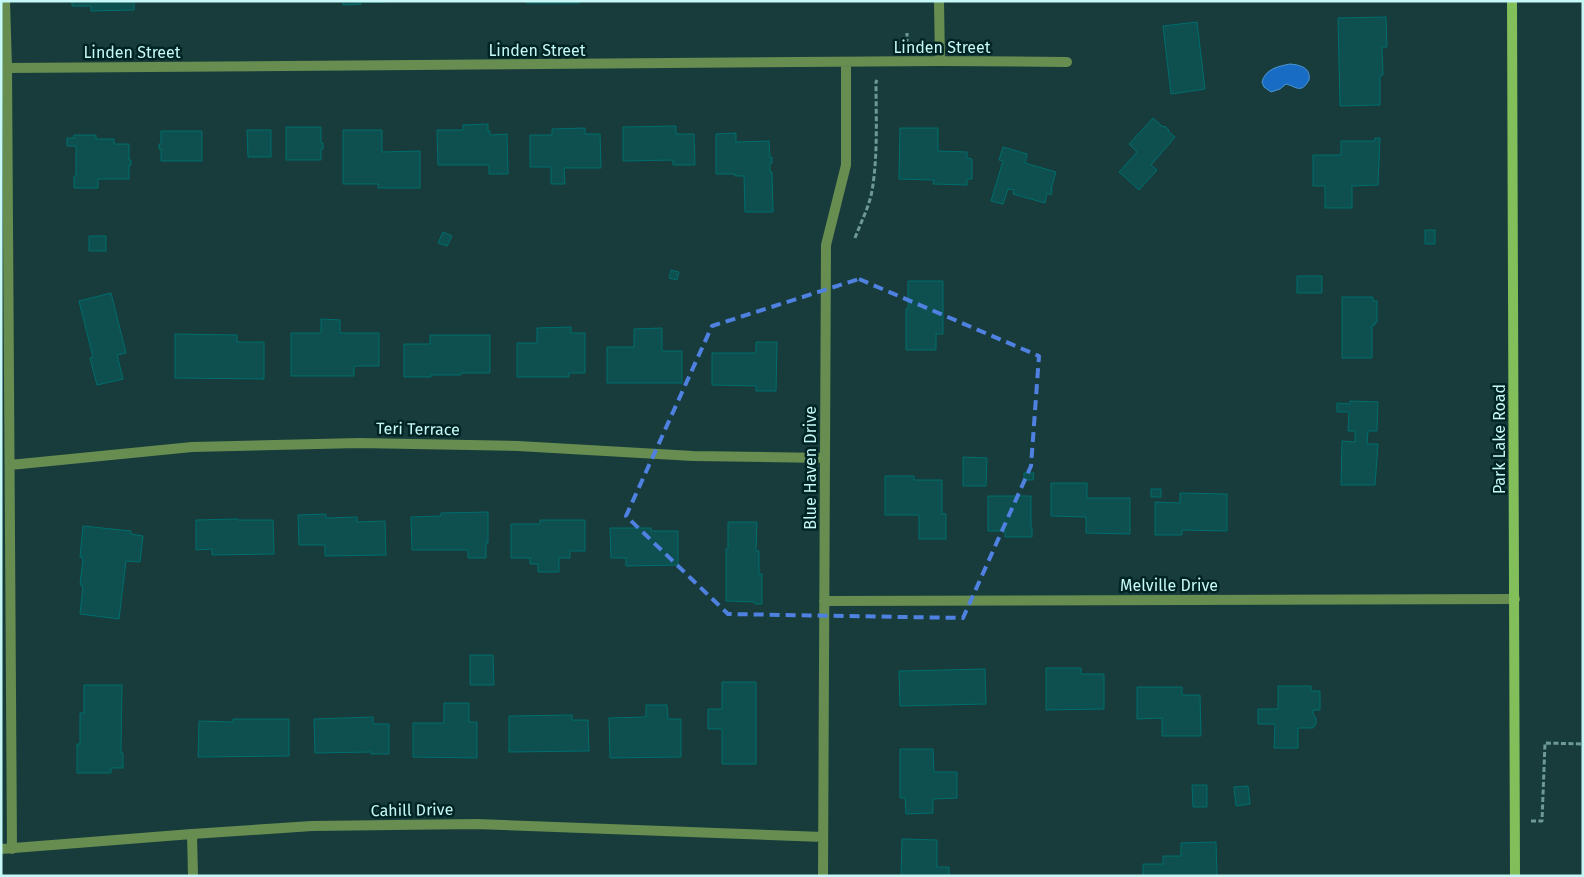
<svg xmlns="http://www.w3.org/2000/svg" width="1584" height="877" viewBox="0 0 1584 877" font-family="'Fira Sans',sans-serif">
	<rect width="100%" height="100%" fill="#183c3c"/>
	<path fill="#196cc4" stroke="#4d96d3" d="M 1290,64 C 1301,65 1311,68 1309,80 C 1301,94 1297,87 1286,84 L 1280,89 L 1271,92 L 1264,87 L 1262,82 C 1265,69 1279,66 1290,64 Z"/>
	<path fill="#0d504f" stroke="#006d6d" d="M 72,1 L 134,1 L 134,10 L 91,11 L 91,6 L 72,6 Z
		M 343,1 L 385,1 L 385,2 L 361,2 L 361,4 L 343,5 Z
		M 526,1 L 580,1 L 580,3 L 526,3 Z
		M 1386,17 L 1387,47 L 1382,47 L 1383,75 L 1380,76 L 1380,105 L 1340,106 L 1338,18 Z
		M 1197,22 L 1205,89 L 1171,94 L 1163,26 Z
		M 1153,118 L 1163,127 L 1165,126 L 1169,130 L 1168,131 L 1175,137 L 1151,165 L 1157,170 L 1139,190 L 1119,172 L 1137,152 L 1129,144 Z
		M 488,124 L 488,131 L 490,131 L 490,135 L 507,134 L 508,174 L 489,174 L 489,165 L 438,165 L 437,130 L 463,130 L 463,125 Z
		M 676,126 L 676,134 L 694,134 L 695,165 L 673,165 L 673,160 L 623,161 L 623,127 Z
		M 286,127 L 321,127 L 321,143 L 323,143 L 323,149 L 321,149 L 321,160 L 286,160 Z
		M 585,128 L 585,134 L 600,134 L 601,168 L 564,168 L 565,184 L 551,184 L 551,167 L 530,167 L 530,135 L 552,135 L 552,129 Z
		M 900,128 L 938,128 L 938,151 L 967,152 L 967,158 L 972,159 L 972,179 L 967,179 L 967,185 L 933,184 L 934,180 L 899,179 Z
		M 247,130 L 271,130 L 271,157 L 248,157 Z
		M 343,130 L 382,130 L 382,152 L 420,151 L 420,188 L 378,188 L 378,184 L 343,184 Z
		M 161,131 L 202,131 L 202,161 L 161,161 L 161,149 L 159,149 L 159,144 L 161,144 Z
		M 736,133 L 736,142 L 769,141 L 770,158 L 772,157 L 772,163 L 770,163 L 770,172 L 772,172 L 773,212 L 745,212 L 744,176 L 735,176 L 735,174 L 716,174 L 716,134 Z
		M 74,135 L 96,135 L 96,139 L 114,139 L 114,144 L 129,144 L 129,160 L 131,160 L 131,165 L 129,165 L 129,179 L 98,179 L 98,188 L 74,188 L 74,176 L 76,176 L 76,146 L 67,146 L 67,138 L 74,138 Z
		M 1375,138 L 1380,138 L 1378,185 L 1352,186 L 1352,208 L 1325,208 L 1325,186 L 1313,186 L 1313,155 L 1341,155 L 1341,141 L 1375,141 Z
		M 1003,147 L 1027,154 L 1025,163 L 1056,172 L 1051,189 L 1052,189 L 1051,195 L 1047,193 L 1045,203 L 1013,194 L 1014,190 L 1008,189 L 1003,204 L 991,201 L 1003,161 L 999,160 Z
		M 1425,230 L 1435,230 L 1435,244 L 1425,244 Z
		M 443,232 L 452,236 L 447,246 L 438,243 Z
		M 89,236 L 106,236 L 106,251 L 89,251 Z
		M 671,270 L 679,272 L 677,280 L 669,278 Z
		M 1297,276 L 1322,276 L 1322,293 L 1297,293 Z
		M 908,281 L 943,281 L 943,334 L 936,334 L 936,350 L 906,350 L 906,309 L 908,309 Z
		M 111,293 L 126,353 L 117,355 L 123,379 L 97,385 L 90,358 L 93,357 L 79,301 Z
		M 1342,297 L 1373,297 L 1373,301 L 1377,301 L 1377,322 L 1375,322 L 1375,325 L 1372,325 L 1372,358 L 1342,358 Z
		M 321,319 L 340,320 L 340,333 L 379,333 L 379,366 L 354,366 L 354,376 L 291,376 L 291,333 L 321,333 Z
		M 571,327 L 571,333 L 585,333 L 585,373 L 569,373 L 569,377 L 517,377 L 517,343 L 537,343 L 537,328 Z
		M 662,328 L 662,351 L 682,351 L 682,383 L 607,383 L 607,347 L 634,347 L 634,329 Z
		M 175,334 L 237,335 L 237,342 L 264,342 L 264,379 L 175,378 Z
		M 430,335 L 490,335 L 490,373 L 461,373 L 461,375 L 431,375 L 431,377 L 404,377 L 404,344 L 430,344 Z
		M 756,342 L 777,342 L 776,391 L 756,391 L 756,386 L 712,385 L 712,353 L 756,353 Z
		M 1350,401 L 1378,402 L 1377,431 L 1368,431 L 1367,444 L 1378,444 L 1375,485 L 1341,485 L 1342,441 L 1355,442 L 1355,431 L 1348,431 L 1349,412 L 1337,412 L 1337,403 L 1350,404 Z
		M 963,457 L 987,458 L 986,486 L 963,486 Z
		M 1024,473 L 1034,473 L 1033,480 L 1024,480 Z
		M 885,476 L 914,476 L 914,480 L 942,480 L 942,514 L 946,514 L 946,539 L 919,539 L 919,515 L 885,515 Z
		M 1051,483 L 1087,483 L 1087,498 L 1130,498 L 1130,534 L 1086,533 L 1086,517 L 1051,516 Z
		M 1151,489 L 1161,489 L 1161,497 L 1151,497 Z
		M 1180,493 L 1227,494 L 1227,531 L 1182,530 L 1182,535 L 1155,535 L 1155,502 L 1180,503 Z
		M 988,496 L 1031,496 L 1031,528 L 1032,528 L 1032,537 L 1005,537 L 1005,531 L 988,531 Z
		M 488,512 L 488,543 L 486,543 L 486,558 L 468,558 L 468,550 L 412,550 L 411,517 L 441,516 L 441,513 Z
		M 326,514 L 326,518 L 357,517 L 357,522 L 385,521 L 386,555 L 325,556 L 325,545 L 299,545 L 298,515 Z
		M 238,519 L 238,520 L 273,520 L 274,554 L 212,555 L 212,549 L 196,550 L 196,520 Z
		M 540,520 L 585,520 L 585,551 L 570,551 L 570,558 L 559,558 L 559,572 L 538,572 L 538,564 L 530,564 L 530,558 L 511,558 L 511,524 L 540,524 Z
		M 728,522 L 757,522 L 756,551 L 759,551 L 759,574 L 762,574 L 762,604 L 755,604 L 755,602 L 726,601 L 726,549 L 728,549 Z
		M 83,526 L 131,531 L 131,534 L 143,536 L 140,562 L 126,561 L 119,619 L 80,614 L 83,586 L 80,585 L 83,558 L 80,557 Z
		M 610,528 L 651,528 L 651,531 L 678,531 L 678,565 L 626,566 L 626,558 L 611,558 Z
		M 470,655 L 493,655 L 494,685 L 470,685 Z
		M 1046,668 L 1081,668 L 1081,674 L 1104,674 L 1104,709 L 1046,710 Z
		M 985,669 L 986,704 L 900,706 L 899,671 Z
		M 722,682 L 756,682 L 756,764 L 722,764 L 722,729 L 708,729 L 708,709 L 722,709 Z
		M 84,685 L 122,685 L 121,753 L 123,753 L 123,768 L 111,768 L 111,773 L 77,773 L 77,744 L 80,744 L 80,713 L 84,713 Z
		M 1278,686 L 1311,686 L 1311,691 L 1320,691 L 1320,710 L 1313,710 L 1313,714 L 1316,718 L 1316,724 L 1313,728 L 1298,728 L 1298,748 L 1274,748 L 1275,724 L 1258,724 L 1258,709 L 1278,709 Z
		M 1137,687 L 1182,687 L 1182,695 L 1200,695 L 1201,736 L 1162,736 L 1162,718 L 1137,719 Z
		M 444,703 L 469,703 L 469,722 L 477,722 L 477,758 L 413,757 L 413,723 L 444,723 Z
		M 646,705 L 667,705 L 668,719 L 681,719 L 681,757 L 610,758 L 609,718 L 646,717 Z
		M 572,715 L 572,720 L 588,720 L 589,751 L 509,752 L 509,716 Z
		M 373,717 L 373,724 L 389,724 L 389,754 L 371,754 L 371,752 L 315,753 L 314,719 Z
		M 233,719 L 289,719 L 289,756 L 198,757 L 199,721 L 233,722 Z
		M 900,749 L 933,749 L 934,772 L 957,772 L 957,798 L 933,799 L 933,813 L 906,814 L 905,798 L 900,798 Z
		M 1192,785 L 1207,785 L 1207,807 L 1193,807 Z
		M 1248,786 L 1250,804 L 1236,806 L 1234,787 Z
		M 902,839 L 937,840 L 937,867 L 949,867 L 949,876 L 901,876 Z
		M 1216,842 L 1217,876 L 1143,876 L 1143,864 L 1163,864 L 1163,856 L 1181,856 L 1181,843 Z"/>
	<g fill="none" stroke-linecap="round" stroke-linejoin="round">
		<path stroke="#6d9998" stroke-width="3" stroke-dasharray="5 2.5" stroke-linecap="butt" d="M 907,44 L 907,33
			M 855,238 C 861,222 869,207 872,191 C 878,155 876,118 876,82 L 877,80
			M 1531,821 L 1542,821 L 1545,743 L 1583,744"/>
		<path stroke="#678d50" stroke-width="10" d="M 5,1 L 7,68 L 12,849
			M 939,1 L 940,61
			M 7,68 L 940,61 L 1067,62
			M 10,465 L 192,447 L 359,443 L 518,446 L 693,456 L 825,458
			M 824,601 L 1515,599
			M 192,834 L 193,876
			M 1,849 L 192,834 L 312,826 L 476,824 L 823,837
			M 823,876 L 826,245 L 846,165 L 846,63"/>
		<path stroke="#82be59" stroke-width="10" d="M 1512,1 L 1515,876"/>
	</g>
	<path fill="none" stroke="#4f81e1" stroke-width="4" stroke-dasharray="10 6" stroke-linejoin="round" d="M 859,279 L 1039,356 L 1031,466 L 963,618 L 728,614 L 626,516 L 712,326 Z"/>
	<g text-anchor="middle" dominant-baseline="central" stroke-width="5" stroke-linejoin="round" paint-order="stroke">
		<g font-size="16" fill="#c5f8f7" stroke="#002323">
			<text x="942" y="47">Linden Street</text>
			<text x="537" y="50">Linden Street</text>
			<text x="132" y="52">Linden Street</text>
			<text transform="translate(418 429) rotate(1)">Teri Terrace</text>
			<text transform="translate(1499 439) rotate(-90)">Park Lake Road</text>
			<text transform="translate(810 468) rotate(-90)">Blue Haven Drive</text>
			<text x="1169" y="585">Melville Drive</text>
			<text transform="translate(412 810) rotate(-1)">Cahill Drive</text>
		</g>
	</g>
	<rect width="1584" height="877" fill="none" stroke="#c5f8f7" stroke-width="5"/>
</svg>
